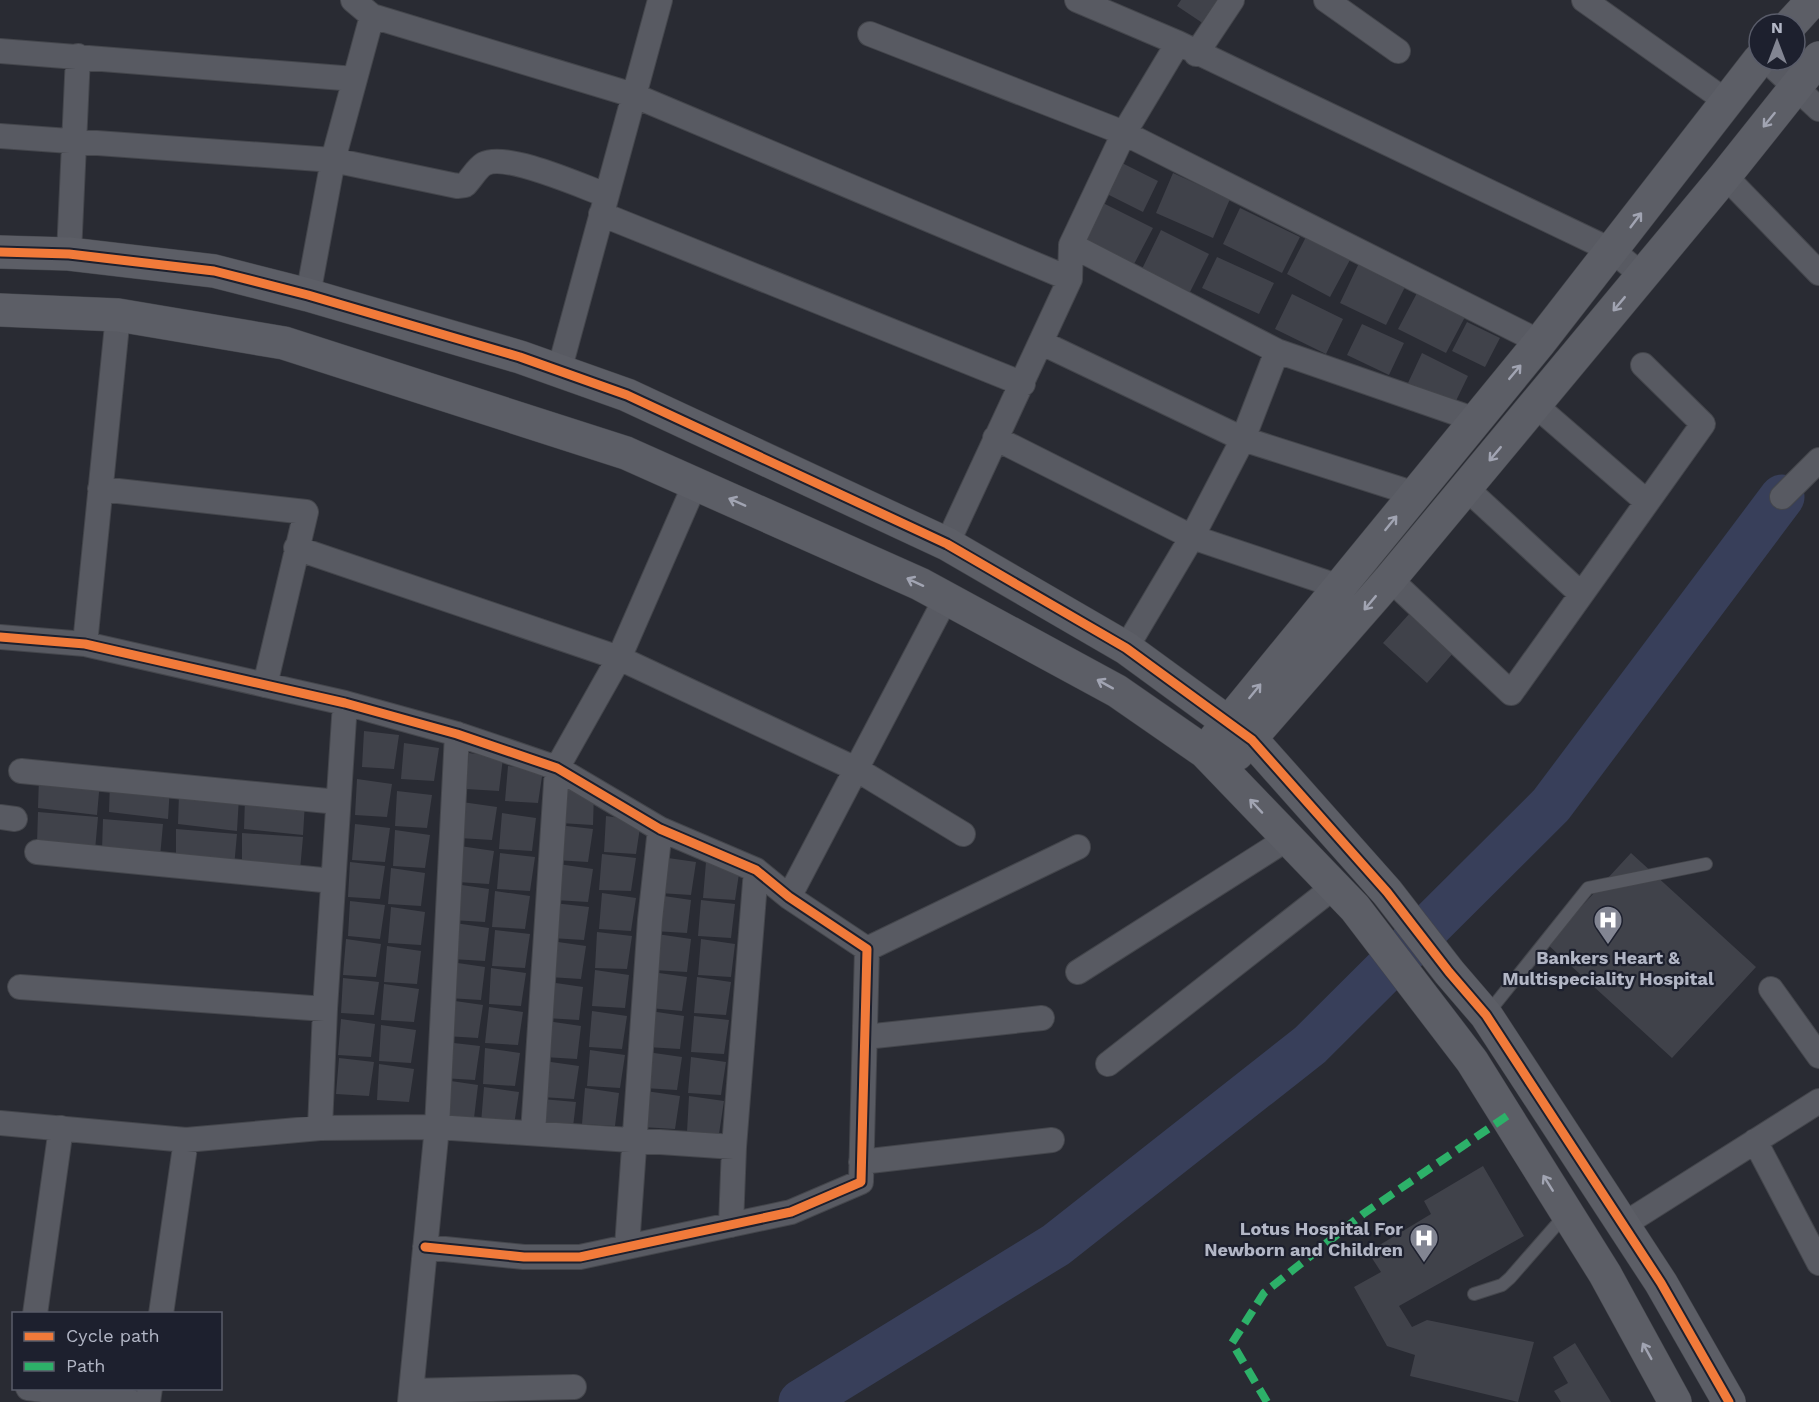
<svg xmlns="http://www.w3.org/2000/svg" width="1819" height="1402" viewBox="0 0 1819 1402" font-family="'Work Sans',sans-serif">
	<rect width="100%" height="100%" fill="#292b33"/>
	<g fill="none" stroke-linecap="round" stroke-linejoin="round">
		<path stroke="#383f5a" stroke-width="45" d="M 801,1402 L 1056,1245 L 1310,1045 L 1551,805 L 1782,497"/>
	</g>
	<path fill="#40424a" d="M 1181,0 L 1221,0 L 1207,26 L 1177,6 Z
		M 1122,163 L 1158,181 L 1143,212 L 1107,194 Z
		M 1173,173 L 1230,199 L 1213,238 L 1156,213 Z
		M 1103,203 L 1153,228 L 1133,266 L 1084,240 Z
		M 1240,208 L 1300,237 L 1282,273 L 1223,244 Z
		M 1161,230 L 1209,254 L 1190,292 L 1142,269 Z
		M 1307,235 L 1351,258 L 1330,297 L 1287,274 Z
		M 1217,257 L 1274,283 L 1259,314 L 1202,288 Z
		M 1359,263 L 1406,285 L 1386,325 L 1340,303 Z
		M 1417,293 L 1465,317 L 1446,353 L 1398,329 Z
		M 1292,294 L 1343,319 L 1326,354 L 1275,329 Z
		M 1467,322 L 1500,338 L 1485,367 L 1452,351 Z
		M 1362,324 L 1404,343 L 1389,375 L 1347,355 Z
		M 1422,353 L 1468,376 L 1454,405 L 1408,383 Z
		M 1410,613 L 1454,652 L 1427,683 L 1383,643 Z
		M 364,731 L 399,735 L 394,769 L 362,767 Z
		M 404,743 L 439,748 L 434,781 L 401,779 Z
		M 469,753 L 503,758 L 499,791 L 466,789 Z
		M 508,766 L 543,770 L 538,803 L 505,801 Z
		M 39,777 L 100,781 L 97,815 L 38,808 Z
		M 357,779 L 392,784 L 387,817 L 355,815 Z
		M 110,781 L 170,786 L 168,819 L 109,812 Z
		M 563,787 L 594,792 L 593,825 L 560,823 Z
		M 397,791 L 432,795 L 427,828 L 395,826 Z
		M 179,793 L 239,797 L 237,831 L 178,824 Z
		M 245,798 L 305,802 L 303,835 L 244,829 Z
		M 462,802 L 497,807 L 492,840 L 459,838 Z
		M 38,812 L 98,817 L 95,850 L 37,843 Z
		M 502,813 L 536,818 L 532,851 L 499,849 Z
		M 606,816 L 641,821 L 636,854 L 604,852 Z
		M 103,819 L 163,824 L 160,857 L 102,850 Z
		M 355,824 L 390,828 L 385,862 L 352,860 Z
		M 558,825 L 593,829 L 588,862 L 555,860 Z
		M 176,829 L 237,834 L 234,867 L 176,860 Z
		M 395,830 L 430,835 L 425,868 L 393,866 Z
		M 242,833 L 303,837 L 300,870 L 242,863 Z
		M 460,846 L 494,851 L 489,884 L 457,882 Z
		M 500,853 L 535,857 L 530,891 L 497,889 Z
		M 1631,853 L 1756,967 L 1672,1058 L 1547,944 Z
		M 602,854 L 636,858 L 631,891 L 599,890 Z
		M 661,857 L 696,862 L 691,895 L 659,893 Z
		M 350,862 L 385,866 L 380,899 L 348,897 Z
		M 706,862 L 740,867 L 735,900 L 703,898 Z
		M 558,864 L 593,869 L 588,902 L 555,900 Z
		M 391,868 L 425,873 L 421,906 L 388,904 Z
		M 455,884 L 489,889 L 485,922 L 452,920 Z
		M 495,891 L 530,896 L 525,929 L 492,927 Z
		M 602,893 L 636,898 L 631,931 L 599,929 Z
		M 657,895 L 691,900 L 687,933 L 654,931 Z
		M 701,900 L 735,904 L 731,938 L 698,936 Z
		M 350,901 L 385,905 L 380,939 L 348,936 Z
		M 554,903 L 589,907 L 584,940 L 551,938 Z
		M 391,907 L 425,912 L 421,945 L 388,943 Z
		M 455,923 L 489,928 L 485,961 L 452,959 Z
		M 495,930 L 530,934 L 525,968 L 492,966 Z
		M 597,932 L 632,936 L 627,969 L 595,968 Z
		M 657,934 L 691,939 L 687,972 L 654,970 Z
		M 346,939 L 381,944 L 376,977 L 343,975 Z
		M 701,939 L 735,944 L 731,977 L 698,975 Z
		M 551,941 L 586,946 L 581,979 L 549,977 Z
		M 387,946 L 421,951 L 417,984 L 384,982 Z
		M 451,962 L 485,967 L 481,1000 L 448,998 Z
		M 491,968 L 526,973 L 521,1006 L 489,1004 Z
		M 595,970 L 629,975 L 625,1008 L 592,1006 Z
		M 652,972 L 687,977 L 682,1011 L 650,1008 Z
		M 697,977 L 731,982 L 726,1015 L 694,1013 Z
		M 343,978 L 379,982 L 374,1015 L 341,1013 Z
		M 549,982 L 583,987 L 579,1020 L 546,1018 Z
		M 384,984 L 419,989 L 414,1022 L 381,1020 Z
		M 448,1000 L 483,1005 L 478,1038 L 445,1036 Z
		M 489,1007 L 523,1012 L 518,1045 L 485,1043 Z
		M 592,1011 L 627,1016 L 622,1049 L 589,1047 Z
		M 650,1011 L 684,1016 L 680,1049 L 647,1047 Z
		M 694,1016 L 729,1020 L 724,1054 L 691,1052 Z
		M 341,1019 L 375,1024 L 371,1057 L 338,1055 Z
		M 547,1021 L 581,1026 L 577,1059 L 544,1057 Z
		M 381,1025 L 416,1030 L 411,1063 L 379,1061 Z
		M 445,1042 L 480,1046 L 475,1080 L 442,1078 Z
		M 485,1048 L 520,1053 L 515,1086 L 483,1084 Z
		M 590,1050 L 625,1055 L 620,1088 L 587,1086 Z
		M 647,1052 L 682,1057 L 677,1090 L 644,1088 Z
		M 691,1057 L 726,1062 L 721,1095 L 688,1093 Z
		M 339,1058 L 374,1062 L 369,1096 L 336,1094 Z
		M 544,1061 L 579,1066 L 574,1099 L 541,1097 Z
		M 379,1064 L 414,1069 L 409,1102 L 377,1100 Z
		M 444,1080 L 478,1085 L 474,1118 L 441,1116 Z
		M 484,1087 L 519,1092 L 514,1125 L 481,1123 Z
		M 585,1088 L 619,1093 L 615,1126 L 582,1124 Z
		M 646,1091 L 680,1096 L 675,1129 L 642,1127 Z
		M 689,1096 L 724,1101 L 719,1134 L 687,1132 Z
		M 542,1099 L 576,1102 L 572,1135 L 539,1133 Z
		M 1483,1166 L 1524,1236 L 1399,1306 L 1412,1327 L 1427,1320 L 1534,1342 L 1518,1402 L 1410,1376 L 1415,1355 L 1387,1346 L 1354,1287 L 1381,1272 L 1368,1252 L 1431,1214 L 1424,1201 Z
		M 1575,1343 L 1611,1402 L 1561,1402 L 1554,1391 L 1568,1383 L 1553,1357 Z"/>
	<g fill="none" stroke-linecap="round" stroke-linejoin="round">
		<g stroke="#44464c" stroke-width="14">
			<path id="lane" d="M 1488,1013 L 1588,888 L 1706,864
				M 1474,1294 L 1502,1285 L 1510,1278 L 1566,1214"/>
		</g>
		<g stroke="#44464c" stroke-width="26">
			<path id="street" d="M 353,0 L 372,16 L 633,95 L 1070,279
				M 1077,0 L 1178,43 L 1613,251 L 1643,276
				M 1326,0 L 1398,51
				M 1584,0 L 1726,101
				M 870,34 L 1124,133 L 1540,342
				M 0,51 L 355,79
				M 1196,54 L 1232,0
				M 1766,60 L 1819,109
				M 0,136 L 333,160 L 457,186 L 465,185 C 471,179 477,168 484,164 C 506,152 581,186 606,195
				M 1725,176 L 1819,273
				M 601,214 L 1023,384
				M 1071,245 L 1277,351 L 1476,420
				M 69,254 L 78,56
				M 308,295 L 333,160 L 372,16
				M 1042,343 L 1243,439 L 1415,494
				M 559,371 L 660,0
				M 1535,405 L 1647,502
				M 995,438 L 1192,537 L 1340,587
				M 1466,488 L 1581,594
				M 100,489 L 306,512 L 265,685
				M 1782,497 L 1819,460
				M 947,544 L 1070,279 L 1071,245 L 1124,133 L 1178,43
				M 296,548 L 619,658 L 856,769 L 963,834
				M 1390,579 L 1511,693 L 1703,424 L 1643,365
				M 0,637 L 85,644 L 345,703 L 457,734 L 557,768 L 660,829 L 756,870 L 789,897 L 867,949 L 861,1182 L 791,1212 L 580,1257 L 524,1257 L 425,1247
				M 85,644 L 118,315
				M 1126,648 L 1192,537 L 1243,439 L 1277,351
				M 21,771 L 338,802
				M 0,817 L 15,819
				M 37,852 L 333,881
				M 789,897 L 946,598
				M 867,949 L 1078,847
				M 1078,972 L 1287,839
				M 20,987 L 325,1009
				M 1771,989 L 1819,1056
				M 865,1037 L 1042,1018
				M 1108,1064 L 1334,887
				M 0,1123 L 186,1140 L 320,1128 L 437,1127 L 734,1147
				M 320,1128 L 325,1009 L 345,703
				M 533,1133 L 557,768 L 619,658 L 695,484
				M 1755,1141 L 1819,1263
				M 861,1162 L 1052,1140
				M 731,1225 L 734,1147 L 756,870
				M 1623,1225 L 1819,1101
				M 627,1247 L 650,920 L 660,829
				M 35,1314 L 61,1128
				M 161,1314 L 186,1140
				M 28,1388 L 131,1402
				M 411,1391 L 574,1387
				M 148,1402 L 150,1388
				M 410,1402 L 437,1127 L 457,734"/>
		</g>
		<g stroke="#44464c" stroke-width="34">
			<path id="secondary" d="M 1791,24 L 1813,0
				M 0,252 L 69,254 L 214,271 L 308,295 L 520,357 L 627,395 L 947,544 L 1126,648 L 1252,740 L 1387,892 L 1449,972 L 1486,1015 L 1661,1283 L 1729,1402
				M 0,310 L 118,315 L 284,343 L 626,453 L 920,584 L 1117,691 L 1205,752 L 1355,908 L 1472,1061 L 1605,1274 L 1675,1402
				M 1215,739 L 1540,342 L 1759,60
				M 1237,754 L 1390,579 L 1725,176 L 1819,58"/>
		</g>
		<use href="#lane" stroke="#585a62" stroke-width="12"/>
		<use href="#street" stroke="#585a62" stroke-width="24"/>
		<use href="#secondary" stroke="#5c5e66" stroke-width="33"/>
		<path stroke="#2db169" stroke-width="8" stroke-dasharray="15 8" stroke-linecap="butt" d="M 1267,1402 L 1232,1343 L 1264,1293 L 1363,1214 L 1507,1116"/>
		<g stroke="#1d202e" stroke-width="13">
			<path id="cycleway" d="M 0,252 L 69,254 L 214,271 L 308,295 L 520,357 L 627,395 L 947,544 L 1126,648 L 1252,740 L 1387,892 L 1449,972 L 1486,1015 L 1661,1283 L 1729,1402
				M 0,637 L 85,644 L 345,703 L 457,734 L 557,768 L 660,829 L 756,870 L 789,897 L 867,949 L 861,1182 L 791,1212 L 580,1257 L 524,1257 L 425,1247"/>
		</g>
		<use href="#cycleway" stroke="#f17a3a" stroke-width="9"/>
	</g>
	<defs><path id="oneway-shaft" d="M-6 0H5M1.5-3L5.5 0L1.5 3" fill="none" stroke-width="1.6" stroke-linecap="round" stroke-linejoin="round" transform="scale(1.5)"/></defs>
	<g stroke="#a1a4b2">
		<use href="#oneway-shaft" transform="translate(1769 120) rotate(129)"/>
		<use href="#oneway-shaft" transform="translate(1636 220) rotate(-53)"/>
		<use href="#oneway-shaft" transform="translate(1619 304) rotate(130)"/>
		<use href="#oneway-shaft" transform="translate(1515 372) rotate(-50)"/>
		<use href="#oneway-shaft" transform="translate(1495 454) rotate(130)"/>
		<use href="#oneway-shaft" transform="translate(737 502) rotate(-156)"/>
		<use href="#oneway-shaft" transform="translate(1391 523) rotate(-51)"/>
		<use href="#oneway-shaft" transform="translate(915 582) rotate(-155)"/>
		<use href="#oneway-shaft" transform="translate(1370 603) rotate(130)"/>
		<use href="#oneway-shaft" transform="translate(1105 684) rotate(-151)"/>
		<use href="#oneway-shaft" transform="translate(1255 691) rotate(-51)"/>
		<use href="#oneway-shaft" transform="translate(1256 806) rotate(-133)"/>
		<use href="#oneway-shaft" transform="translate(1548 1183) rotate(-122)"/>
		<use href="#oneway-shaft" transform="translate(1647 1351) rotate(-119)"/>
	</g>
	<defs>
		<g id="hospital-pin" transform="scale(1.5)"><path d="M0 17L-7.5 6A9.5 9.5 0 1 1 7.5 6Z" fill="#828592" stroke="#1d202e"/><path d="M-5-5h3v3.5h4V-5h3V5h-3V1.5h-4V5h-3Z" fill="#fff"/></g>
	</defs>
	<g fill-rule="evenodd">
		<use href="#hospital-pin" x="1608" y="920"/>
		<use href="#hospital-pin" x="1424" y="1238"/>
	</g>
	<g text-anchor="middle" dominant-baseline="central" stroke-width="4.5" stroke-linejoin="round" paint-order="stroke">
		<g font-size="18" font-weight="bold" fill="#b2b6c5" stroke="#1d202e">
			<text x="1608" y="957">Bankers Heart &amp;<tspan x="1608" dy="21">Multispeciality Hospital</tspan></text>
			<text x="1403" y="1228" text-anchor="end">Lotus Hospital For<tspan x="1403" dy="21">Newborn and Children</tspan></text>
		</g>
	</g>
	<rect x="12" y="1312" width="210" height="78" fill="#1d202e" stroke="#595c6a" stroke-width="1.5"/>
	<rect x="24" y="1332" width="30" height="9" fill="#f17a3a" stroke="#595c6a" stroke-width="1.5"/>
	<text x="66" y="1342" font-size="18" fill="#b2b6c5">Cycle path</text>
	<rect x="24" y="1362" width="30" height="9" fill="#2db169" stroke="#595c6a" stroke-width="1.5"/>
	<text x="66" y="1372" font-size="18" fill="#b2b6c5">Path</text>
	<g transform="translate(1777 42)"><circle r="28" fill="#1d202e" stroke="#595c6a" stroke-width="1.5"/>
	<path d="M0-4.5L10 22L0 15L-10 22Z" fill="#828592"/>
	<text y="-9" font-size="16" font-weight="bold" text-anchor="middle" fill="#b2b6c5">N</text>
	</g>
</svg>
